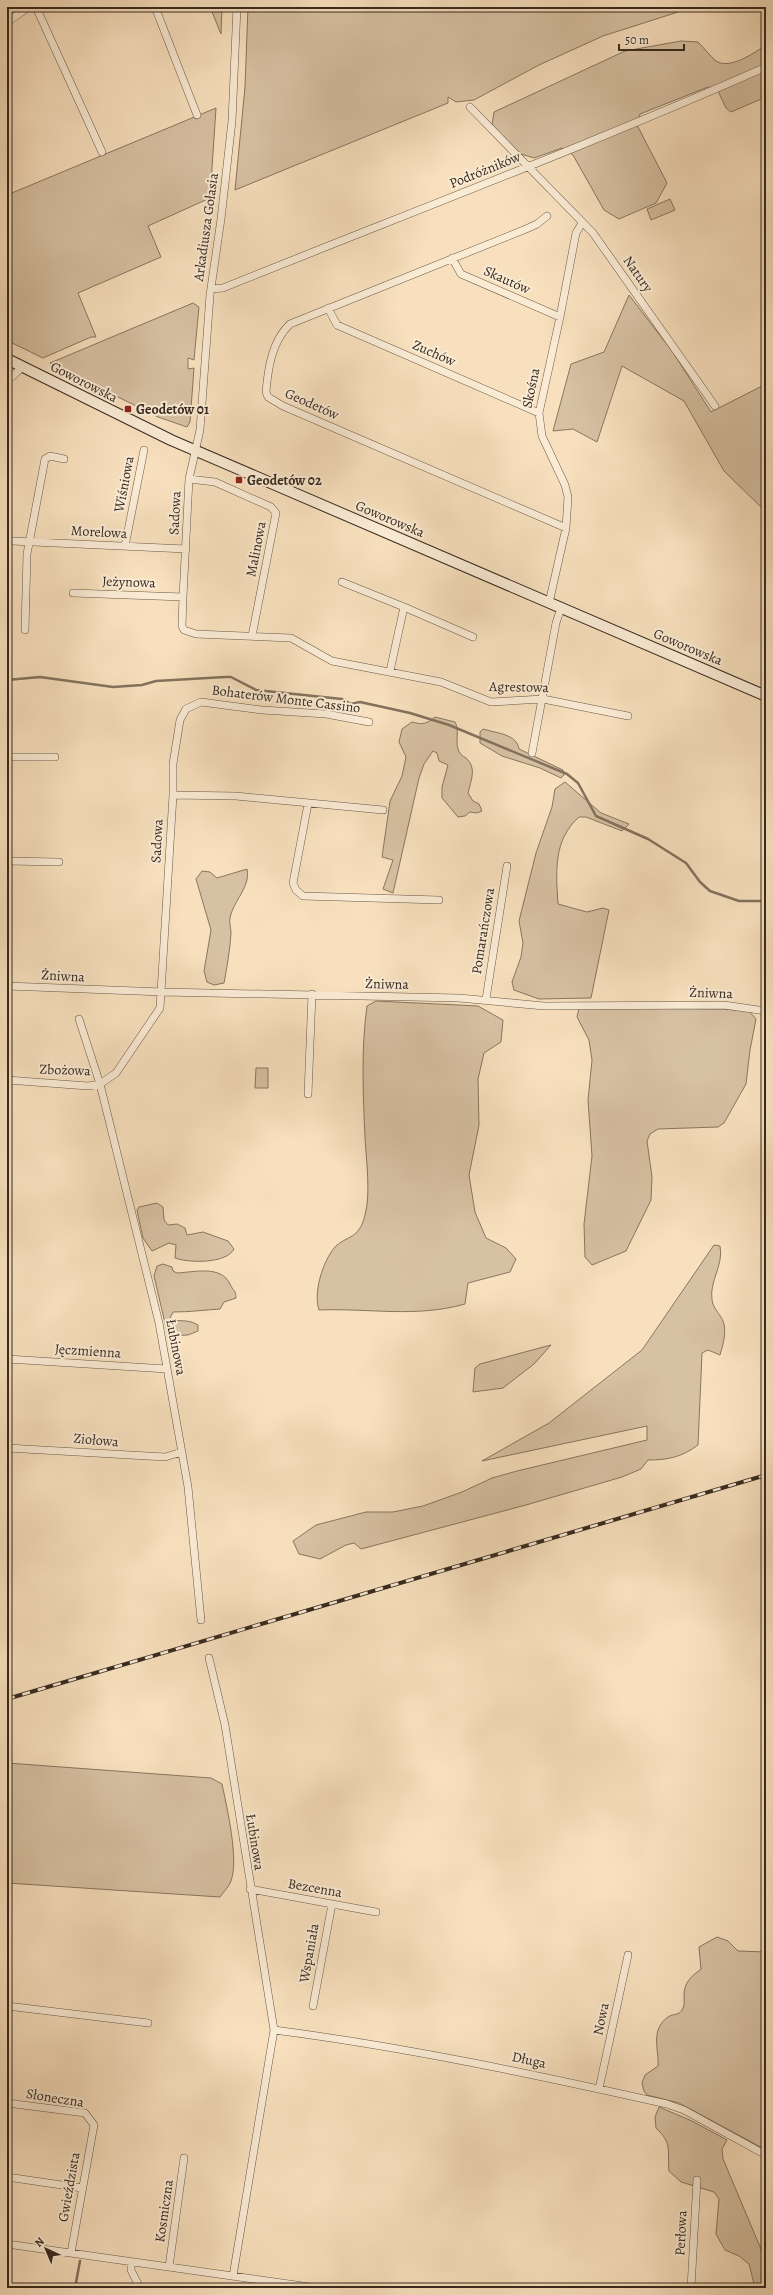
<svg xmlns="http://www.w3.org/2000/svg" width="773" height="2295" viewBox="0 0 773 2295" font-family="Alegreya,serif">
	<rect width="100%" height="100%" fill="#f8e0be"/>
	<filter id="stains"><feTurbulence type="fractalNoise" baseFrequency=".005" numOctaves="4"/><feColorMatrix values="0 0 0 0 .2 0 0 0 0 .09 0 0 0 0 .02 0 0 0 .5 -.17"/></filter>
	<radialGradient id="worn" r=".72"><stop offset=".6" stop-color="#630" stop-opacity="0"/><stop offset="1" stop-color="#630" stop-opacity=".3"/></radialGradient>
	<path fill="#d7c1a3" stroke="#877660" d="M 210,7 L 222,7 L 221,34 Z
		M 248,7 L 683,7 L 678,12 L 603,36 L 539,65 L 474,100 L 456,102 L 448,97 L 448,103 L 235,190 L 245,87 Z
		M 681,41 L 698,42 C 704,48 710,56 716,61 C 730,70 754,53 766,45 L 766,97 L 731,112 L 726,108 L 718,91 L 708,87 L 640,114 L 637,125 L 667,183 L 656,203 L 619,219 L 604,210 L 573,155 L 562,148 L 534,158 L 521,154 L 492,125 L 494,112 L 625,51 Z
		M 216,108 L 210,198 L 148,226 L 161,257 L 78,293 L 96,337 L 91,337 L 43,358 L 8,341 L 7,195 Z
		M 670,199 L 675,210 L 651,220 L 647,209 Z
		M 629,295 L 672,351 L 711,412 L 766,384 L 766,512 L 724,471 L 684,401 L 622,366 L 597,442 L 573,429 L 553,431 L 571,364 L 604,352 Z
		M 193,303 L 199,307 L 194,360 L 188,358 L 188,369 L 194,368 L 190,422 L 187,427 L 158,417 L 50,363 Z
		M 435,717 L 455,722 C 460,731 455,739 458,749 C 459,753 462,756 466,758 C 477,768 471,780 468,793 L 473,801 L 479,804 L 482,811 L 477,813 L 470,812 L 465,816 L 458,817 L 442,798 L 442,787 L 448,765 L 439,761 L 437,753 L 433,751 L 424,764 L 419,778 L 393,893 L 383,889 L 393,860 L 382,857 L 390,801 L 402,776 L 406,757 L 399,742 L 402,729 L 412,722 C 422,725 427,724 435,717 Z
		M 483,729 C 496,733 517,734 519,749 L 563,770 L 564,775 L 561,778 L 540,768 L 502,756 L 480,743 L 480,732 Z
		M 565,782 L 601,813 L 629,824 L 622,831 L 586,817 L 579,817 C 553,840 556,872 558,904 L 587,912 L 603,908 L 609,910 L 591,998 L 539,999 L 514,990 L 512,982 L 521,957 L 523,943 L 519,921 L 536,853 L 552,807 L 555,789 Z
		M 247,869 C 251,887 233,901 230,918 C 229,923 231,928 231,933 C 230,950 227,967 224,983 L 214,985 L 207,982 L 204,971 L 211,930 L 196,879 L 202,871 L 210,872 L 217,878 Z
		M 376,1001 L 478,1006 L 503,1020 L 501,1042 L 484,1053 L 478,1079 L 479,1125 L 469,1175 L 475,1212 L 486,1238 L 506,1248 L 516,1259 L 510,1272 L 468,1283 L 465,1304 C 416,1318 369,1308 319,1310 C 313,1292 323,1261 335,1247 C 347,1235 359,1240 365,1215 C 371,1194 366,1159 365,1137 C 363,1094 361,1049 367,1006 Z
		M 579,1008 L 724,1009 L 749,1011 L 756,1019 L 750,1050 L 746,1084 L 724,1123 L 718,1127 L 658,1129 L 650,1134 L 647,1141 L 652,1177 L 651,1200 L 626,1251 L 592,1265 L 585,1257 L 584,1224 L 592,1156 L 588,1100 L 592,1060 L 589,1040 L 577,1017 Z
		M 256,1068 L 268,1068 L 268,1088 L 255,1088 Z
		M 157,1203 L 163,1207 L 164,1220 L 168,1225 L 177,1224 L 185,1228 L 187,1235 L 203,1232 L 228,1241 L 234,1249 C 226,1264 189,1263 175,1258 L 176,1245 L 169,1243 L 152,1251 L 143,1238 L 137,1210 L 139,1207 Z
		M 714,1245 L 720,1246 C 724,1265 709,1281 712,1300 C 713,1308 720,1314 723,1321 C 727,1331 723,1345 720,1355 L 708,1350 L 702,1353 L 698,1445 C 682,1457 668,1460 648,1460 L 641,1469 L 622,1477 L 526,1505 L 361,1549 L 354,1543 L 346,1545 L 320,1559 L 299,1554 L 293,1541 L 316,1525 L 366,1512 L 393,1512 L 423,1506 L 462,1492 L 492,1478 L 517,1471 L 647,1440 L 647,1426 L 482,1461 L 549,1423 L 642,1350 Z
		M 163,1264 L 172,1267 L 173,1271 L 177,1273 C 195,1272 221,1265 230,1284 C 233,1291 236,1290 236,1298 L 224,1302 L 220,1309 C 204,1310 190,1312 173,1312 L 170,1318 C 177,1323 187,1318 198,1325 L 198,1331 L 188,1335 L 168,1336 L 154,1276 L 157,1266 Z
		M 551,1345 L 534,1364 L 503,1388 L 473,1392 L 475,1368 L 480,1364 Z
		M 7,1763 L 211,1778 L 222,1784 C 227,1808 239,1859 231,1881 C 229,1887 223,1892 220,1897 L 7,1883 Z
		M 717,1937 L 728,1941 L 738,1951 L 766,1952 L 766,2150 L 679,2103 L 647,2095 L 644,2091 L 642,2083 L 645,2075 L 658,2066 C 659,2049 650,2030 668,2017 C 674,2013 680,2016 683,2008 C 685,2005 684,2000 684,1996 C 684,1982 691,1977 701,1969 L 699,1947 Z
		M 659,2107 L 692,2121 L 727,2140 L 722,2149 L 723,2159 L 766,2261 L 766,2288 L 755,2288 L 749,2264 L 739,2256 L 725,2250 L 716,2234 L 719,2199 L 714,2192 L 681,2182 L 669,2171 C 667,2150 673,2144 656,2128 L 655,2117 Z"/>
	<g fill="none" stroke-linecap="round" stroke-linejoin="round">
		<path stroke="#83725e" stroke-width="2.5" d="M 7,680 L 40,677 L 113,687 L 142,685 L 156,681 L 225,677 L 231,677 L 256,690 L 342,699 L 351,704 L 360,702 L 410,713 L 449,725 L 567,774 L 578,783 L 596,816 L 648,839 L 686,863 L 700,882 L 710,891 L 739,901 L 766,901
			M 75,2288 L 80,2261"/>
		<g stroke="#675846" stroke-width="8">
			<path id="street" d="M 36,7 L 102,152
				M 155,7 L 197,115
				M 237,7 L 232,121 L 221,219 L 210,295 L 200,430 L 189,479 L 183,597 L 182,626 L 184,630 L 196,634 L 291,638 L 332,661 L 441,682 L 491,702 L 543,699 L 628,716
				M 7,22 L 29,7
				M 470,107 L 593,233 L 715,406
				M 547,216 L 537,224 L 526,229 L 290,324 C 272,341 268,368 266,392 L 268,397 L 283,406 L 566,528
				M 452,258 L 461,274 L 560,317
				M 211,289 L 223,288 C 404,215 587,146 766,67
				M 328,308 L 337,325 L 539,413
				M 7,379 L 13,376 L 23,366
				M 189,479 L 215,482 L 271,507 L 276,513 L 252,636
				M 12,541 L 186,549
				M 125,546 L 144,450
				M 342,582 L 404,607 L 390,671
				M 73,593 L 183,597
				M 549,603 L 566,528 L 568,497 L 565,485 L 542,436 L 539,413 L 560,317 L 576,233 L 582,223
				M 404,607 L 473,637
				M 25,630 L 27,554 L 45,459 L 50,456 L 64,459
				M 532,753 L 556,623 L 561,608
				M 7,757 L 55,757
				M 173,795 L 236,796 L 383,810
				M 308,804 L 293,883 L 296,890 L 303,896 L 439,900
				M 7,861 L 59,862
				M 7,986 L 163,992 L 459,998 L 544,1006 L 724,1005 L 766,1011
				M 486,999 L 507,866
				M 7,1080 L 88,1086 L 100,1084 L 79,1019
				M 308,1094 L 312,994
				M 7,1359 L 167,1369
				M 7,1448 L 165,1457 L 182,1452
				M 201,1620 L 188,1487 L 159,1323 L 100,1084 L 116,1073 L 160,1008 L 173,795 L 173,764 L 180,720 L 186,709 L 201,702 L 262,710 L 326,714 L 369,722
				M 209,1658 L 225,1725 L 274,2030 L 233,2276
				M 250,1889 L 376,1912
				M 7,2006 L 148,2023
				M 313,2006 L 332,1904
				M 274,2030 C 406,2047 537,2075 667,2104 L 684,2110 L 766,2155
				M 599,2089 L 628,1955
				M 7,2103 L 85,2113 L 94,2125 L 71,2253
				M 7,2177 L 82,2188
				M 7,2244 L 317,2288
				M 131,2262 L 131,2270 L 140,2288
				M 169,2267 L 184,2158
				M 691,2288 L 697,2180"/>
		</g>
		<g stroke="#372a1e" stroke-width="12">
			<path id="secondary" d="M 7,359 L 171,440 L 766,696"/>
		</g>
		<use href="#street" stroke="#faebd5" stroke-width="7"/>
		<use href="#secondary" stroke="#faebd5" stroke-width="10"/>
		<g stroke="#372a1e" stroke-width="4">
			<path id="rail" d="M 7,1699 L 766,1475"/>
		</g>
		<use href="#rail" stroke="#faebd5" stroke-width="2.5" stroke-dasharray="8" stroke-linecap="butt"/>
	</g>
	<g fill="#8f2418" stroke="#faebd5" stroke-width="1.5">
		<rect x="124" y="405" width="8" height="8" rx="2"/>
		<rect x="235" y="476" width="8" height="8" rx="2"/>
	</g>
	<g text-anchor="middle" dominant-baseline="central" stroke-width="4" stroke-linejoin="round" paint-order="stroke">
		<g font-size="14" fill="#372a1e" stroke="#faebd5">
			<text transform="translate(485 170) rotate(-22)">Podróżników</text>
			<text transform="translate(206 227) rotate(-82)">Arkadiusza Gołasia</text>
			<text transform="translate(638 274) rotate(55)">Natury</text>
			<text transform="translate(507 280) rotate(24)">Skautów</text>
			<text transform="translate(434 353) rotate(24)">Zuchów</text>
			<text transform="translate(84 382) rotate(27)">Goworowska</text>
			<text transform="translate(531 388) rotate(-78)">Skośna</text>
			<text transform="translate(312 404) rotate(24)">Geodetów</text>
			<text transform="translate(124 484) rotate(-79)">Wiśniowa</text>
			<text transform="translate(175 513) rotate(-87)">Sadowa</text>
			<text transform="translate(390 519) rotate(23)">Goworowska</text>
			<text transform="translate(99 532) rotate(3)">Morelowa</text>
			<text transform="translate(256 549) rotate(-79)">Malinowa</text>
			<text transform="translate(129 582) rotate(2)">Jeżynowa</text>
			<text transform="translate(688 647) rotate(23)">Goworowska</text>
			<text transform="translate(519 687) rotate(1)">Agrestowa</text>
			<text transform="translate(286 699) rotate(7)">Bohaterów Monte Cassino</text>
			<text transform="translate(157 841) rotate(-87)">Sadowa</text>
			<text transform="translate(483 931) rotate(-81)">Pomarańczowa</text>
			<text transform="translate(63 976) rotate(3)">Żniwna</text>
			<text transform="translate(387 984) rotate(1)">Żniwna</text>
			<text transform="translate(711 993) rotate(2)">Żniwna</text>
			<text transform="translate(65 1070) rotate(2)">Zbożowa</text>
			<text transform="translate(176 1347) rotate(79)">Łubinowa</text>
			<text transform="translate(88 1351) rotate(4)">Jęczmienna</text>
			<text transform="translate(96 1440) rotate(5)">Ziołowa</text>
			<text transform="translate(255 1842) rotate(81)">Łubinowa</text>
			<text transform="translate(315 1888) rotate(10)">Bezcenna</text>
			<text transform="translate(309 1953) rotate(-80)">Wspaniała</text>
			<text transform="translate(601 2019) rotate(-78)">Nowa</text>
			<text transform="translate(529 2060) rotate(12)">Długa</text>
			<text transform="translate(55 2098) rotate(9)">Słoneczna</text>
			<text transform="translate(69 2187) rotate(-80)">Gwieździsta</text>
			<text transform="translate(164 2211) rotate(-82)">Kosmiczna</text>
			<text transform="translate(681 2233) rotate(-87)">Perłowa</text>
		</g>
		<g font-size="14" font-weight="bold" fill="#372a1e" stroke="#faebd5" text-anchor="start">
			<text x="136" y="409">Geodetów 01</text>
			<text x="247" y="480">Geodetów 02</text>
		</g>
	</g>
	<rect width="773" height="2295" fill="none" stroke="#f8e0be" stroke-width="24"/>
	<rect x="8" y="8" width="757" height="2279" fill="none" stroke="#372a1e" stroke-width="2"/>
	<rect x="12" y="12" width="749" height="2271" fill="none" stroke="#372a1e"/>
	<g transform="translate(46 2249) rotate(316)" stroke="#faebd5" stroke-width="3" paint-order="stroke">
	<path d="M0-3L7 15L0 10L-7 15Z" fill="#372a1e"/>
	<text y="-6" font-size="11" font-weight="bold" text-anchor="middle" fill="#372a1e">N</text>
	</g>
	<path d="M619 44v6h65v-6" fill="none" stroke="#372a1e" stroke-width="2"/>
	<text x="625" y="44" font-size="12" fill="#372a1e" stroke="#faebd5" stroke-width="3" paint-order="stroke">50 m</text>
	<rect width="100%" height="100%" filter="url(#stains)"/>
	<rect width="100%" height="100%" fill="url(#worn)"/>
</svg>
